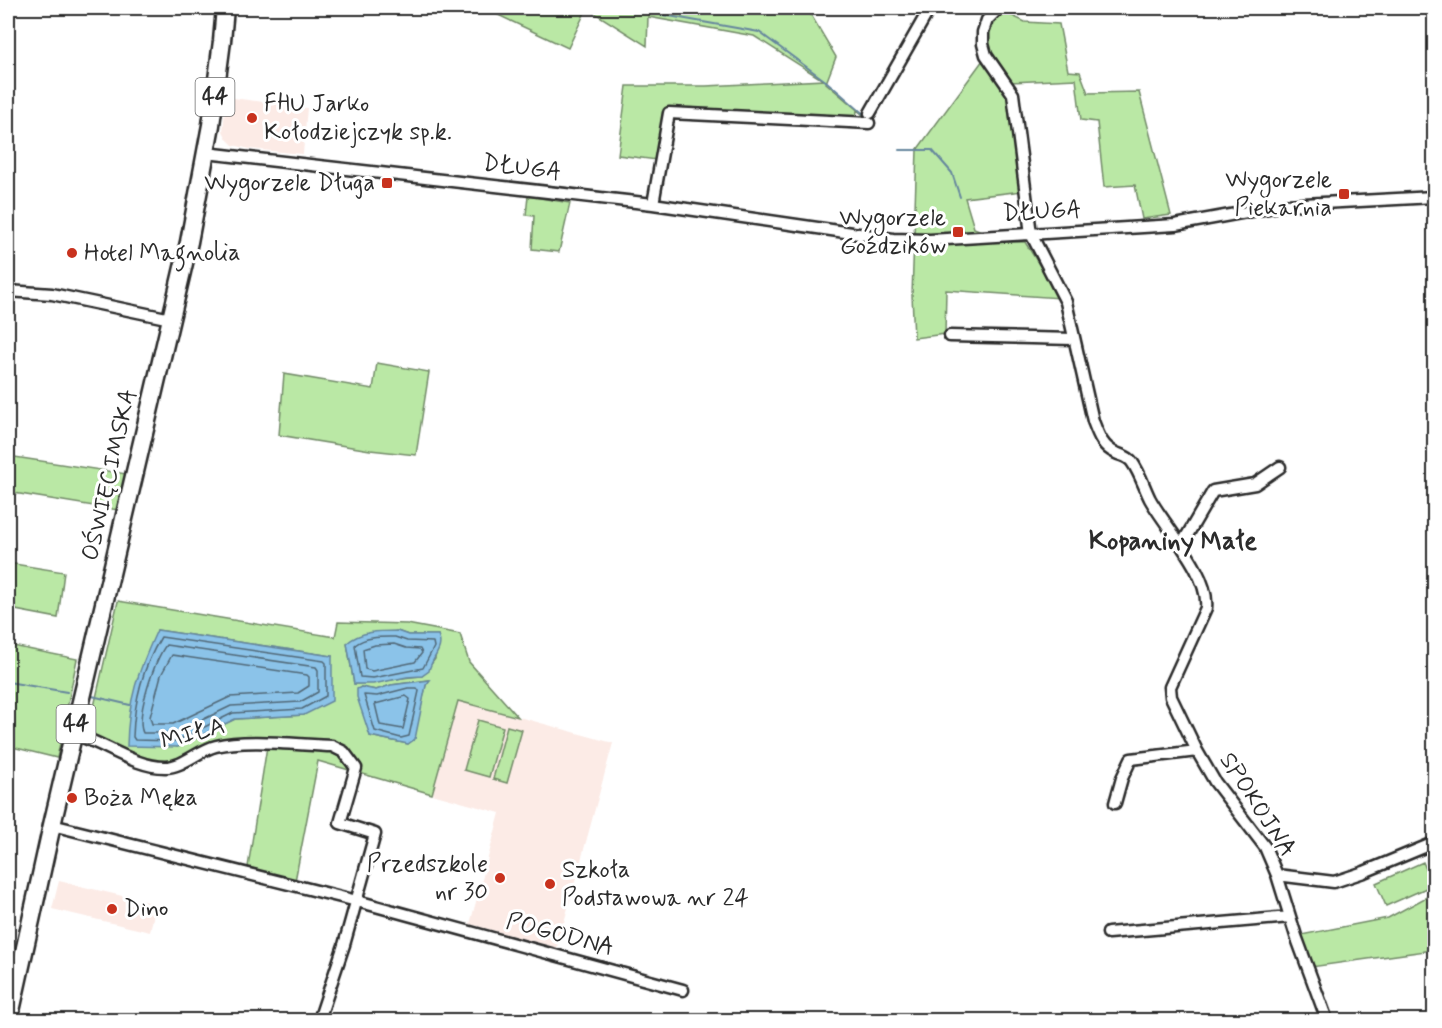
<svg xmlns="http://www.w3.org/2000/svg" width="1442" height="1028" viewBox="0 0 1442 1028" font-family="Mynerve,sans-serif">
	<rect width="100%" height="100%" fill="#fff"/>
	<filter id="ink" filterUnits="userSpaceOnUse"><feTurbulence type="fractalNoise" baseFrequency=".0167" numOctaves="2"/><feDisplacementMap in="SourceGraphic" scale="12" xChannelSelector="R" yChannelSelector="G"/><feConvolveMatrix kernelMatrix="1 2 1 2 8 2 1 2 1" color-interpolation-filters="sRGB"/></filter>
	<g filter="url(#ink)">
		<path fill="#fcebe6" d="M 226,97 L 307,108 L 303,154 L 250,149 L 233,145 L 227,139 L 223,131 Z
			M 458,700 L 613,743 L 557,948 L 470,924 L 500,813 L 432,794 Z
			M 59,881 L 156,904 L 150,932 L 52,909 Z"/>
		<path fill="#bae8a5" stroke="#728a68" stroke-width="1.5" fill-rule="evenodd" d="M 493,8 L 807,8 L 836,57 L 826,83 L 869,120 L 857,110 L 856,119 L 667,109 L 657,160 L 618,155 L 627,86 L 706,86 L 823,80 L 754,36 L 648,17 L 647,46 L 587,8 L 568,48 L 496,14 Z
			M 1002,11 L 1025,22 L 1059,24 L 1068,71 L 1080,72 L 1088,93 L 1139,92 L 1171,215 L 1142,219 L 1135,185 L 1104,187 L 1097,122 L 1081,120 L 1076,79 L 1011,82 L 988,46 L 988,34 Z
			M 983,60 L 1002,84 L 1009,98 L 1022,191 L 965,198 L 974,228 L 1010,242 L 1025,242 L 1060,298 L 946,290 L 945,334 L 914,338 L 912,295 L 917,150 Z
			M 528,196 L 570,203 L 559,252 L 532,249 L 534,216 L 526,215 Z
			M 377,363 L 429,372 L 416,455 L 370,450 L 279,435 L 284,374 L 373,389 Z
			M 8,456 L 127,474 L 118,510 L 8,492 Z
			M 8,563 L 64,572 L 58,618 L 10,609 L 8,626 Z
			M 118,601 L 335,637 L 338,622 L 407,624 L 460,634 L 469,662 L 518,717 L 458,701 L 432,794 L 318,761 L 295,881 L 248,867 L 268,740 L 180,758 C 177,760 171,763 167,763 C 145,763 108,743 88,733 ZM 157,630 L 332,656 L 304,715 L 235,719 L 177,747 ZM 397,631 L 408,635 L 438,635 L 435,659 L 422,676 C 399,677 378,684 354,684 L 347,643 ZM 429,680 L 426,685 L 414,739 L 408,744 L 370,736 L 361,687 L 376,690 L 391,685 Z
			M 8,645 L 77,659 L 57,758 L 8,746 Z
			M 478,720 L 503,727 L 489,777 L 464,770 Z
			M 507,726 L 522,730 L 507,783 L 493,779 Z
			M 1423,862 L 1433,885 L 1386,906 L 1376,883 Z
			M 1434,893 L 1434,938 L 1432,950 L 1311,967 L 1301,935 L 1388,918 Z"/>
		<path fill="#8bc3e9" stroke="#65869d" stroke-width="1.5" d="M 157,630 L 332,656 L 332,701 L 304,715 L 235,719 L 178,747 L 127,746 C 128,699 138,672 157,630 Z
			M 397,631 L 408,635 L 438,635 C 445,649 431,658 429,671 L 422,676 L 407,677 L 373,684 L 354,684 L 347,643 C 361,631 379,631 397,631 Z
			M 430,680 L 426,685 L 415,739 L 408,744 L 370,736 L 357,697 L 357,689 L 361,687 L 376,690 L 391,685 Z"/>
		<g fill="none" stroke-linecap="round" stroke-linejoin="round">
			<path stroke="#516877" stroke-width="1.5" d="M 161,637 L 324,661 L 326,663 L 326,696 L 302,709 L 233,713 L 176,741 L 135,740 L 133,737 C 134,703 143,667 161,637 Z
				M 395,637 L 407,641 L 433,642 L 434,647 L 423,668 L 373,678 L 360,677 L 355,645 C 366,636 382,637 395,637 Z
				M 394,644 L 406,648 L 420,649 L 422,653 L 415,662 L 372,671 L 365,669 L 363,649 L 375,645 Z
				M 166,645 L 316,667 L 318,670 L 318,692 L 300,702 L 231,706 L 175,733 L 143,733 C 135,716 155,660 166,645 Z
				M 172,655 L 307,675 L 309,677 L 309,686 L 298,693 L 230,697 L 173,724 L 152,724 L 150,717 L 161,675 Z
				M 408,688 L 417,688 L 419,691 L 409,736 L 401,738 L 375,731 L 364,695 L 377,696 Z
				M 406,696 L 410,699 L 403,729 L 380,725 L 375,704 Z"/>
			<path stroke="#65869d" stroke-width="2" d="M 624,8 L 759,32 L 827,82 L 867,117
				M 900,150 L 932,150 L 952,173 L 960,197
				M 8,682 L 67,692
				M 92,696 L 130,705"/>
			<g stroke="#2b2b2b" stroke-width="15">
				<path id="minor" d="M 999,8 L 987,20 L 983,32 L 983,44 L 986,55 L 1013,94 L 1031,234 L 1066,302 L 1093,421 C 1098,434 1102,447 1116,453 C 1122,456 1128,456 1132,462 C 1140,473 1144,487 1150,499 C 1166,528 1210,574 1206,608 L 1170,687 L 1171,697 L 1197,751 L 1215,782 L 1265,847 L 1277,875 L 1296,936 L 1327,1020
					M 870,113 L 930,8
					M 206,153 L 653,204 L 893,239 L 930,240 L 1143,227 L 1175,225 L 1285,205 L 1434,197
					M 653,204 L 669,113 L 869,123
					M 8,291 L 52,294 L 171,319
					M 950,336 L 1074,339
					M 1182,544 L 1213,491 L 1255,484 L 1280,467
					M 73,734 C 104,742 133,767 165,767 C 183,767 199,750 216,746 C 247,738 300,745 332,746 L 344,752 L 356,768 L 340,823 L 375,834 L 344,945 L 319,1020
					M 1115,803 L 1122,778 L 1131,759 L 1197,751
					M 52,825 L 357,901 L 683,990
					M 1277,875 L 1334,882 L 1364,872 L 1434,843
					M 1108,933 L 1290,917"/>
			</g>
			<g stroke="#2b2b2b" stroke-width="21">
				<path id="highway" d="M 9,1020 L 52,825 L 189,242 L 211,125 L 222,41 L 225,8"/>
			</g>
			<use href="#minor" stroke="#fff" stroke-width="10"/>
			<use href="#highway" stroke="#fff" stroke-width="16"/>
		</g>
	</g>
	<g fill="#c8321e" stroke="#fff" stroke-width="2">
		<circle cx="252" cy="118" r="6"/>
		<rect x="381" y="177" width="12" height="12" rx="3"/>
		<rect x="1338" y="188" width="12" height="12" rx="3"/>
		<rect x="952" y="226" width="12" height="12" rx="3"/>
		<circle cx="72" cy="253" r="6"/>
		<circle cx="72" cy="798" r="6"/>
		<circle cx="500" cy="878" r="6"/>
		<circle cx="550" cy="884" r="6"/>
		<circle cx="112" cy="909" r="6"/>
	</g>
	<g text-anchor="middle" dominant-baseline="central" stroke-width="6" stroke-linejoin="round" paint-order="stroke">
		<g fill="#fff" stroke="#6b6b6b" stroke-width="1.5">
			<rect x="195.5" y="78" width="39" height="38" rx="4.5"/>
			<rect x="56.5" y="705" width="39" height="38" rx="4.5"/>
		</g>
		<g font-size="22" font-weight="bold" fill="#2b2b2b">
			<text x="215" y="97">44</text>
			<text x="76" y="724">44</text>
		</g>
		<g font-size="24" fill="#2b2b2b" stroke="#fff" text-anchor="start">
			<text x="264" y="104">FHU Jarko<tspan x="264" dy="28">Kołodziejczyk sp.k.</tspan></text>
			<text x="1332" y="180" text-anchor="end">Wygorzele<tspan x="1332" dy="28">Piekarnia</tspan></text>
			<text x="375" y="183" text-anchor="end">Wygorzele Długa</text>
			<text x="946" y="218" text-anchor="end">Wygorzele<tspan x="946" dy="28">Goździków</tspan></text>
			<text x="84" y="253">Hotel Magnolia</text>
			<text x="84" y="798">Boża Męka</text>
			<text x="488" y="864" text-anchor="end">Przedszkole<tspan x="488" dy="28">nr 30</tspan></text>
			<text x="562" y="870">Szkoła<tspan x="562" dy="28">Podstawowa nr 24</tspan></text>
			<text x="124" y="909">Dino</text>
		</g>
		<g font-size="24" fill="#2b2b2b" stroke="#fff">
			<text transform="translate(522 168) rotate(7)">DŁUGA</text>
			<text transform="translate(1042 212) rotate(-3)">DŁUGA</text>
			<text transform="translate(110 475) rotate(-77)">OŚWIĘCIMSKA</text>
			<text transform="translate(193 734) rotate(-15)">MIŁA</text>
			<text transform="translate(1257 805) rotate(57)">SPOKOJNA</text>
			<text transform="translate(560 935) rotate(15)">POGODNA</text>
		</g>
		<g font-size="26" font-weight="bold" fill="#2b2b2b" stroke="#fff">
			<text x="1173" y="542">Kopaniny Małe</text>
		</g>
	</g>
	<rect width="1442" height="1028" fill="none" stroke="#fff" stroke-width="30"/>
	<rect x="15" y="15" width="1412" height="998" fill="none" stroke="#2b2b2b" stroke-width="2" filter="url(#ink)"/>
</svg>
